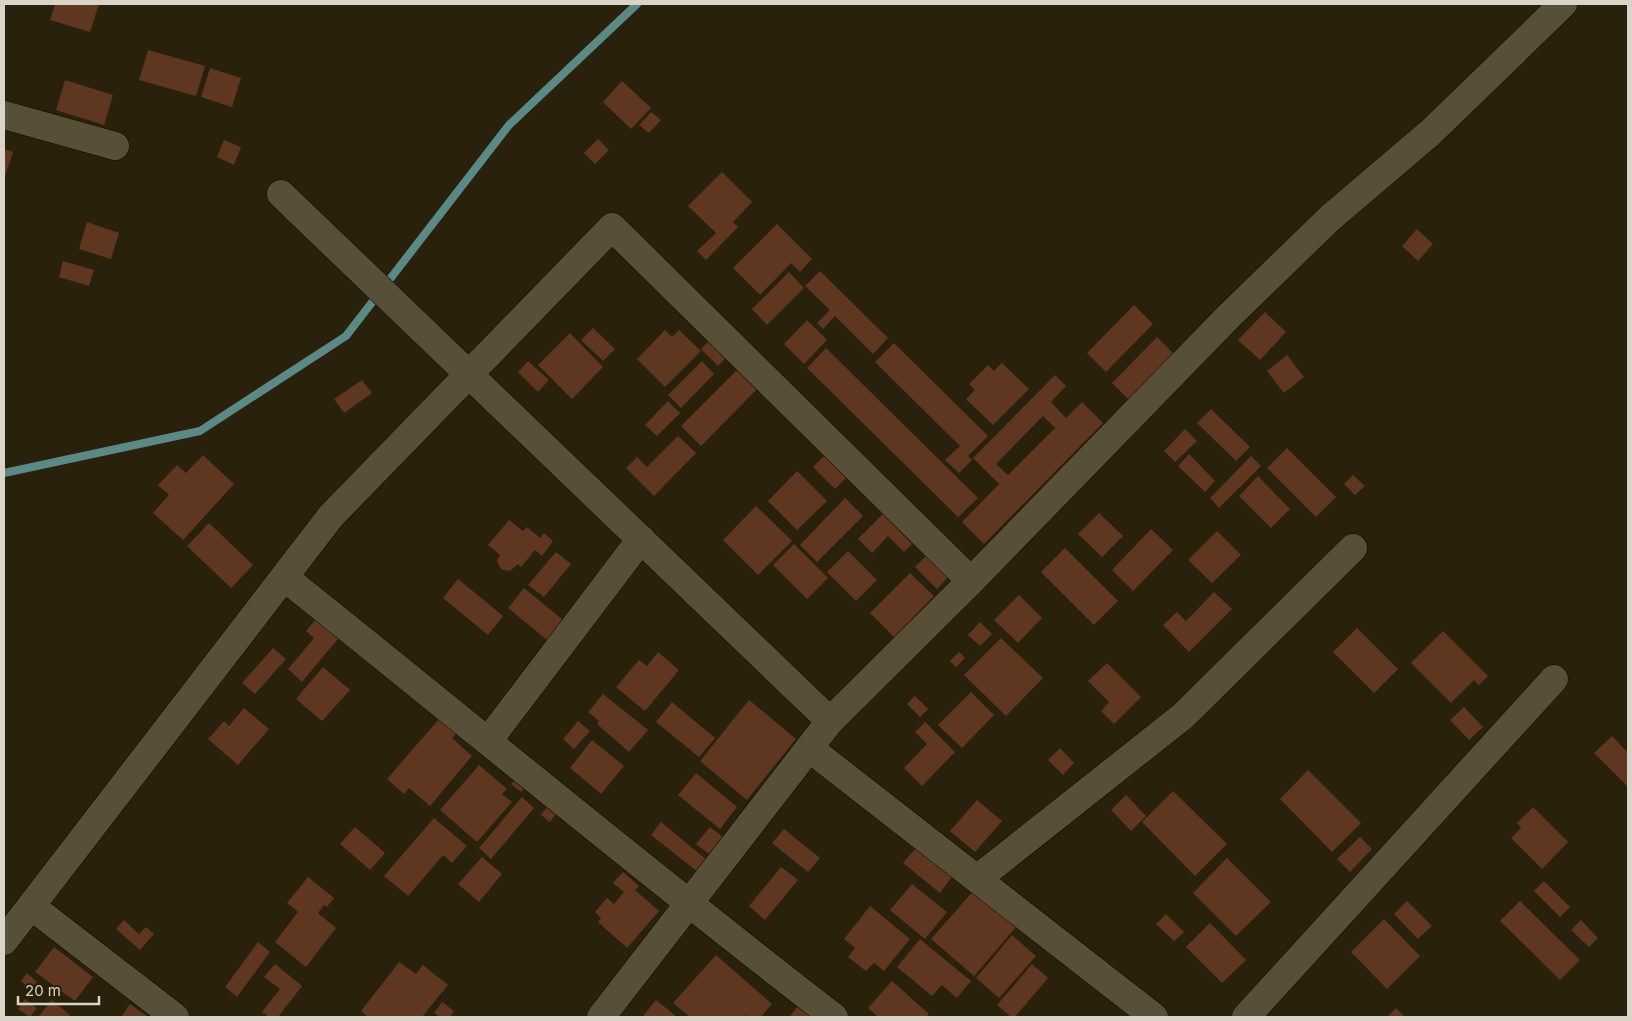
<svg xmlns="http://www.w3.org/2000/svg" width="1632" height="1021" viewBox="0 0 1632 1021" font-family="Inter,sans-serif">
	<rect width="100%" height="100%" fill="#29210b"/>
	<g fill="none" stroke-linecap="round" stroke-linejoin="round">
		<path stroke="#5a8986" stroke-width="8" d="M 4,473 L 200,431 L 346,336 L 509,125 L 637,4"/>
	</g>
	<path fill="#5f3620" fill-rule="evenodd" d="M 55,4 L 99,4 L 90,32 L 50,20 Z
		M 148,50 L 205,66 L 196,96 L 139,80 Z
		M 210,68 L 241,78 L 232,107 L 201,97 Z
		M 65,80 L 113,95 L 104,125 L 56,110 Z
		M 622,81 L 651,108 L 631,129 L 603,102 Z
		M 651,112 L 661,120 L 649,133 L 639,125 Z
		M 598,139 L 609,150 L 595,164 L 584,153 Z
		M 224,140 L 241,147 L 234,165 L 217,157 Z
		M 4,149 L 13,152 L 4,179 Z
		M 722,172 L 752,202 L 733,222 L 738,227 L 706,260 L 697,251 L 716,233 L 688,206 Z
		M 87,222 L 119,233 L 111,259 L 79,249 Z
		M 777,224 L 812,259 L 800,272 L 791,263 L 760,295 L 733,268 Z
		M 1417,229 L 1433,244 L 1418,261 L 1402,246 Z
		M 63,261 L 94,270 L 89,286 L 59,277 Z
		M 820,271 L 888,338 L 873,354 L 835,316 L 823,329 L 817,323 L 830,310 L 805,286 Z
		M 789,272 L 804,288 L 767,325 L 752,309 Z
		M 1134,305 L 1153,324 L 1106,372 L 1087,353 Z
		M 1265,312 L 1286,332 L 1260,360 L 1238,340 Z
		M 807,320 L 827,340 L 804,364 L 784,344 Z
		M 593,328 L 615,349 L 603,361 L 581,340 Z
		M 665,330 L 672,337 L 679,330 L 701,351 L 665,387 L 637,359 Z
		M 570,333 L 603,367 L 572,399 L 538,365 Z
		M 1157,337 L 1175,355 L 1130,401 L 1112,383 Z
		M 712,338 L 729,355 L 718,366 L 701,349 Z
		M 894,343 L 988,436 L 968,456 L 972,460 L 959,473 L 945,460 L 960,446 L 875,362 Z
		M 826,348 L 978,498 L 958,517 L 807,368 Z
		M 1287,355 L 1304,377 L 1284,393 L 1267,371 Z
		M 528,361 L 549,380 L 538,392 L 518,372 Z
		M 702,361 L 714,374 L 681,408 L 668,395 Z
		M 1002,363 L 1029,389 L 993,425 L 966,399 L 975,390 L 969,384 L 988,365 L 994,371 Z
		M 740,367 L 760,386 L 701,446 L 681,426 Z
		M 1055,375 L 1066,386 L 1051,402 L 1066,418 L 1082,402 L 1103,423 L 984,544 L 962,522 L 999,484 L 973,458 ZM 1043,416 L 1055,428 L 1008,475 L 996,464 Z
		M 362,380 L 372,393 L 344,413 L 334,399 Z
		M 668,401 L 680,413 L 657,436 L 645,425 Z
		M 1211,409 L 1250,447 L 1236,461 L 1197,423 Z
		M 1185,429 L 1197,441 L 1175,462 L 1164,451 Z
		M 678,436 L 696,453 L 654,496 L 626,468 L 637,457 L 647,467 Z
		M 1287,448 L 1336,497 L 1316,517 L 1267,468 Z
		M 1189,454 L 1215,481 L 1205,492 L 1178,466 Z
		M 203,455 L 234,484 L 183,540 L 153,513 L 169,495 L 158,485 L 177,465 L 186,473 Z
		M 825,455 L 847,477 L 835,489 L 813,467 Z
		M 1251,456 L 1261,466 L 1219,508 L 1210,498 Z
		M 797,471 L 827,501 L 797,530 L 768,501 Z
		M 1353,475 L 1365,486 L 1355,495 L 1344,484 Z
		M 1258,476 L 1290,509 L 1271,528 L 1239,496 Z
		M 845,498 L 863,516 L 817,562 L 800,545 Z
		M 756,506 L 792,541 L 758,575 L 723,540 Z
		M 1099,513 L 1123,536 L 1102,557 L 1078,534 Z
		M 883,514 L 912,544 L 904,552 L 888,536 L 872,553 L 858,539 Z
		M 509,520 L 523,531 L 527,527 L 540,538 L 544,533 L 553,541 L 542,556 L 535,550 L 521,567 L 518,564 L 510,571 L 503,570 L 499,566 L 497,560 L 500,555 L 488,545 Z
		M 209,523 L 253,565 L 231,588 L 187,546 Z
		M 1151,529 L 1173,550 L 1133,591 L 1112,570 Z
		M 1217,531 L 1241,555 L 1212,583 L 1188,560 Z
		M 794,544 L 828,578 L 807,599 L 773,565 Z
		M 1065,548 L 1118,601 L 1094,625 L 1041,572 Z
		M 848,551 L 877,580 L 856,601 L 827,572 Z
		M 556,552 L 571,564 L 544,597 L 528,585 Z
		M 927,555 L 949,576 L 937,589 L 915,567 Z
		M 910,573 L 934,596 L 894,637 L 870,613 Z
		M 458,579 L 503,616 L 488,635 L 443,598 Z
		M 524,588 L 568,624 L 552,644 L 508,608 Z
		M 1214,592 L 1232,609 L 1189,652 L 1163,625 L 1177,612 L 1186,621 Z
		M 1019,595 L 1042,618 L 1018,643 L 994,620 Z
		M 316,619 L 338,639 L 302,682 L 288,669 L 314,638 L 306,631 Z
		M 980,622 L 992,634 L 980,646 L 968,635 Z
		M 1357,628 L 1398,669 L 1374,693 L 1333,652 Z
		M 1443,631 L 1488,676 L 1479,685 L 1474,680 L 1451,703 L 1411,663 Z
		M 1001,638 L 1043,678 L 1006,716 L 964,675 Z
		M 273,648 L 286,659 L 255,694 L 242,683 Z
		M 658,652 L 679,670 L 645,711 L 616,687 L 639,660 L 647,666 Z
		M 959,652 L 965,658 L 956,667 L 950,661 Z
		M 1107,663 L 1141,697 L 1114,724 L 1101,711 L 1109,702 L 1088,681 Z
		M 323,667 L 350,690 L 322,721 L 296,699 Z
		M 971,692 L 994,715 L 962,748 L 938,725 Z
		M 603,694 L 648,730 L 629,752 L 597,724 L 599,721 L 588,712 Z
		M 915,696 L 928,709 L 920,717 L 907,704 Z
		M 749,700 L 796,739 L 747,800 L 700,761 Z
		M 672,702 L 715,738 L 699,757 L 656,722 Z
		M 1464,707 L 1483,727 L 1469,740 L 1450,720 Z
		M 244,708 L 269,729 L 238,765 L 208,739 L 224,721 L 229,726 Z
		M 439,719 L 456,734 L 452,738 L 472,756 L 430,806 L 409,788 L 404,794 L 387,779 Z
		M 578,721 L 590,731 L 574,749 L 563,739 Z
		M 925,722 L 955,752 L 922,786 L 904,768 L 927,744 L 915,732 Z
		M 1612,736 L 1628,753 L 1628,787 L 1594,753 Z
		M 592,740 L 624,766 L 601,794 L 570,768 Z
		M 1060,748 L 1074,763 L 1063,775 L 1048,760 Z
		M 479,765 L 507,789 L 502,794 L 512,802 L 477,842 L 440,810 Z
		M 1308,770 L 1361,823 L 1332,852 L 1280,799 Z
		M 696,773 L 737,807 L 720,829 L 678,795 Z
		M 519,775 L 529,783 L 521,792 L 511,784 Z
		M 1173,791 L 1227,844 L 1195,876 L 1142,822 Z
		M 1126,795 L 1146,816 L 1131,831 L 1111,810 Z
		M 522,797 L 534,808 L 491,859 L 479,848 Z
		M 977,800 L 1002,821 L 975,852 L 950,831 Z
		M 551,802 L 560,809 L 550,822 L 541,815 Z
		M 1533,807 L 1568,842 L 1542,869 L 1511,838 L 1521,828 L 1517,823 Z
		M 434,818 L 467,846 L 452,863 L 443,855 L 408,896 L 384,876 Z
		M 661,822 L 707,860 L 698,872 L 651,835 Z
		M 355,827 L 385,853 L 370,870 L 340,844 Z
		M 710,827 L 723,837 L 709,854 L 696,844 Z
		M 784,829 L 820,858 L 808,872 L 772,843 Z
		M 1360,837 L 1372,849 L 1350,872 L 1337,859 Z
		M 916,848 L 952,877 L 940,893 L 903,863 Z
		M 482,857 L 502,874 L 479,902 L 458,884 Z
		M 1227,858 L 1271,902 L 1236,936 L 1193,893 Z
		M 781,867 L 798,880 L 765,920 L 749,906 Z
		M 623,872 L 639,886 L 635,890 L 659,911 L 627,948 L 598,922 L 601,918 L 595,912 L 607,898 L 614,904 L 624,892 L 613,883 Z
		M 308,877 L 334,898 L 327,907 L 324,905 L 318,913 L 336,928 L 306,967 L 275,942 L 298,912 L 287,903 Z
		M 1544,881 L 1570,907 L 1560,917 L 1534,891 Z
		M 912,884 L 947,912 L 925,939 L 890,910 Z
		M 974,890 L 1017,926 L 974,976 L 931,939 Z
		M 1407,901 L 1432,926 L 1418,939 L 1394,914 Z
		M 1520,901 L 1580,960 L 1560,980 L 1500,921 Z
		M 870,906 L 910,939 L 884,971 L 874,963 L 866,971 L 848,957 L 855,948 L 844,939 Z
		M 1166,914 L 1184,932 L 1174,941 L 1156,924 Z
		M 1384,919 L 1420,956 L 1387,989 L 1351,952 Z
		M 124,920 L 139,934 L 146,927 L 154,934 L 140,950 L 116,929 Z
		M 1581,920 L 1598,938 L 1589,947 L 1571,930 Z
		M 1210,923 L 1246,960 L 1222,983 L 1186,947 Z
		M 1012,935 L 1036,956 L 999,998 L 976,978 Z
		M 920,939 L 971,981 L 957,998 L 942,985 L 932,996 L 897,967 Z
		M 258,942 L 270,952 L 237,997 L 225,987 Z
		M 54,947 L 93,977 L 75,1001 L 35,972 Z
		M 716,955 L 772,1004 L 761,1017 L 749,1017 L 746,1015 L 744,1017 L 690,1017 L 673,1003 Z
		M 399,962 L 416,974 L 423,965 L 448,985 L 422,1017 L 368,1017 L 361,1011 Z
		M 275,964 L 302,986 L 278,1017 L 269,1017 L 262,1012 L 280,989 L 264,977 Z
		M 1032,964 L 1048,978 L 1015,1017 L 1011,1017 L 997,1005 Z
		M 27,973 L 37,982 L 30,989 L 21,981 Z
		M 892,981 L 929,1014 L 926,1017 L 878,1017 L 868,1008 Z
		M 25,999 L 37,1008 L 30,1017 L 18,1009 Z
		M 52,1000 L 70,1015 L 68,1017 L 38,1017 Z
		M 656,1000 L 677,1017 L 642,1017 Z
		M 442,1002 L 454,1011 L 450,1017 L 440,1017 L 434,1013 Z
		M 130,1004 L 148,1017 L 121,1017 Z
		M 800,1004 L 815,1017 L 789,1017 Z
		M 1396,1008 L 1405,1017 L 1387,1017 Z"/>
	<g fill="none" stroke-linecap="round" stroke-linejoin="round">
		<g stroke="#120a00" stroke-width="29">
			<path id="minor" d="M 4,115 L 115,146
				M 281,194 L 830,721
				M 284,577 C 467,723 648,874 834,1017
				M 488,741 L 641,539
				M 809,748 L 1154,1017
				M 977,879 L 1183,716 L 1353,548
				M 31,906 L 175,1017
				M 4,941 L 331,516 L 612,227 L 971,581
				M 601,1017 L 830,721 L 971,581 L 1229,316 L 1330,218 L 1431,132 L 1563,4
				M 1246,1017 L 1554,679"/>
		</g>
		<use href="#minor" stroke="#584f38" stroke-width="28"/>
	</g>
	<rect width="1632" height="1021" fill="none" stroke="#d9d4c7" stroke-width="10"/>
	<path d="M18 996v8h81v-8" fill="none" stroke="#d9d4c7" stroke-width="2.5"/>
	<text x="25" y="996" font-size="15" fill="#d9d4c7" stroke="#29210b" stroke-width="4" paint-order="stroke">20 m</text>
</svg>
